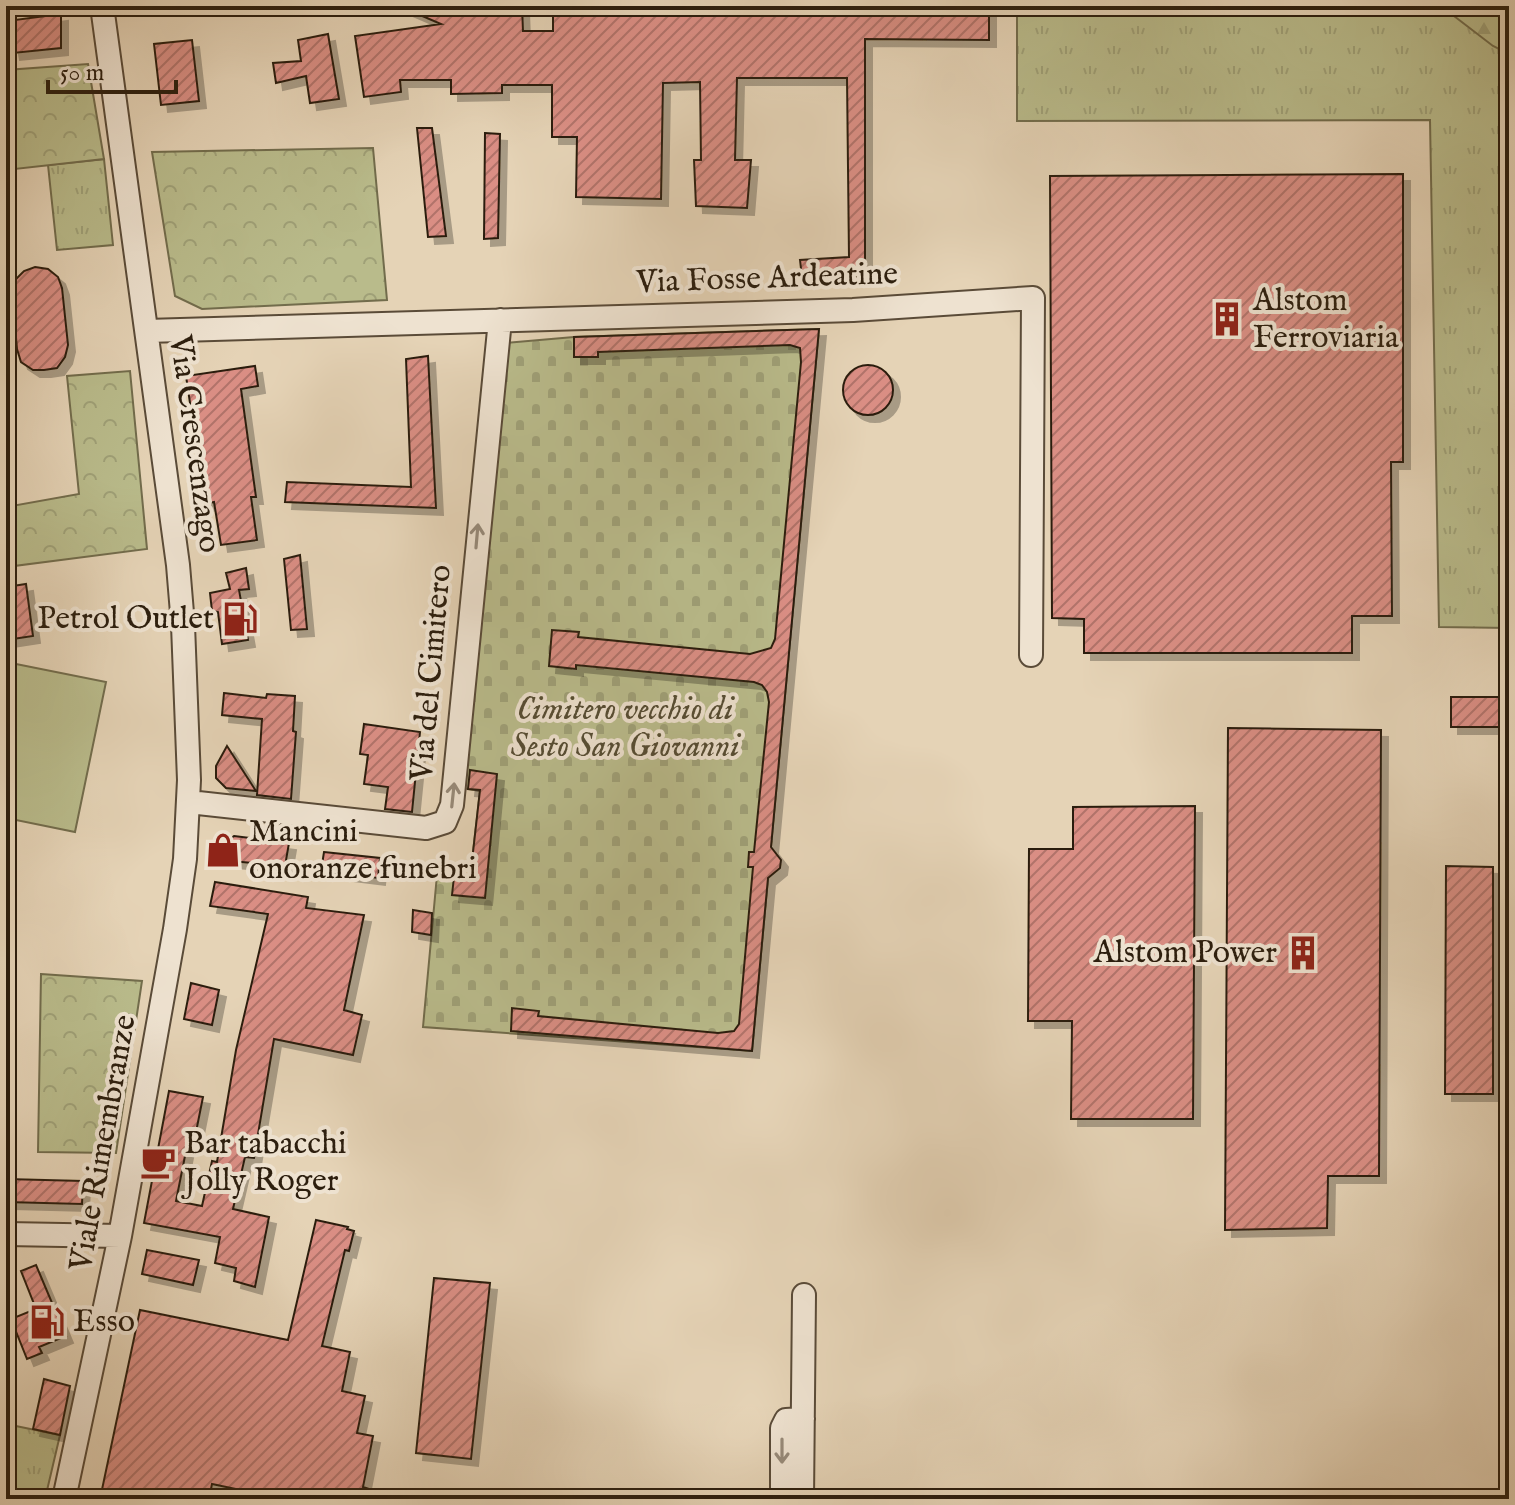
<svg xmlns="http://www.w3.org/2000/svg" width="1515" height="1505" viewBox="0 0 1515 1505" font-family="'IM FELL English',serif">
	<defs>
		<pattern id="grass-tufts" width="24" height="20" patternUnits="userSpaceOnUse" patternTransform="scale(2)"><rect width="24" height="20" fill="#b9bb8b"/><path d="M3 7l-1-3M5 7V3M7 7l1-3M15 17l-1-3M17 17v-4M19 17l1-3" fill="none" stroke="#9fa077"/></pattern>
		<pattern id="forest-firs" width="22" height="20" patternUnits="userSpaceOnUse" patternTransform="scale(2)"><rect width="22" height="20" fill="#b9bb8b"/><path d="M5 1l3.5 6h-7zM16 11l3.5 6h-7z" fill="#9fa077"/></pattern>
		<pattern id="cemetery-stones" width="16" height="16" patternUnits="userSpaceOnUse" patternTransform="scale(2)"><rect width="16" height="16" fill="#b9bb8b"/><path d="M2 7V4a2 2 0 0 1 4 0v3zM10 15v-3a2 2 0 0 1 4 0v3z" fill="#9fa077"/></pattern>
		<pattern id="park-crowns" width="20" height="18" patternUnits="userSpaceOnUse" patternTransform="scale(2)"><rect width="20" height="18" fill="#b9bb8b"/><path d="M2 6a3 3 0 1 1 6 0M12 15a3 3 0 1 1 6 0" fill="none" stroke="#9fa077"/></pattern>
		<pattern id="building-hatch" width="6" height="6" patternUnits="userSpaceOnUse" patternTransform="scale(2)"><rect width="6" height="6" fill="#da8e84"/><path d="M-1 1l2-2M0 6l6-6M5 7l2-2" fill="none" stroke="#b1736a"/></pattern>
		<filter id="shadow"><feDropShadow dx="7" dy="7" stdDeviation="0" flood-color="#0004"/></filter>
	</defs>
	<rect width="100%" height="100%" fill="#e5d3b6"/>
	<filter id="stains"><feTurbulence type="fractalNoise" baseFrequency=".0025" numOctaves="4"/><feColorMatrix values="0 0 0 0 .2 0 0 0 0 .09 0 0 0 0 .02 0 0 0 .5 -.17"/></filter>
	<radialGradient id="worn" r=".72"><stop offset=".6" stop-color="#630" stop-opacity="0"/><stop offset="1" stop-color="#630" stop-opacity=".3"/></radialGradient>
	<path fill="url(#grass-tufts)" stroke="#726c4c" stroke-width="2" d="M 1017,6 L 1509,6 L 1509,628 L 1439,627 L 1430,120 L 1017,121 Z
		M 104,159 L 113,245 L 57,250 L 48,165 Z
		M 6,1424 L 60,1435 L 45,1499 L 6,1499 Z"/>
	<path fill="url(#forest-firs)" stroke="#726c4c" stroke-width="2" d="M 1441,6 L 1509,6 L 1509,54 L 1493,46 Z"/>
	<path fill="url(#cemetery-stones)" stroke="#726c4c" stroke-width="2" d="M 819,329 L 752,1051 L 423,1027 L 437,875 L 470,878 L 480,791 L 462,788 L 506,343 L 574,337 Z"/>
	<path fill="url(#park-crowns)" stroke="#726c4c" stroke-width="2" d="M 88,64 L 104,159 L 6,170 L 6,70 Z
		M 373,148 L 387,300 L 202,309 L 175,296 L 152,152 Z
		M 130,371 L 147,549 L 6,567 L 6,507 L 79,494 L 67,376 Z
		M 41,974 L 142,981 L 116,1153 L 38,1152 Z"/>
	<path fill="#b9bb8b" stroke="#726c4c" stroke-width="2" d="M 6,662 L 106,682 L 75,832 L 6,818 Z"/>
	<path fill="url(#building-hatch)" stroke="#2c1e0e" stroke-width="2" filter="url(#shadow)" d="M 399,6 L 522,6 L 523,31 L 553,31 L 553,6 L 989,6 L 989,40 L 865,39 L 865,275 L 802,277 L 800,260 L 849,257 L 847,78 L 737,78 L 735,160 L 751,160 L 747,208 L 696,206 L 694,160 L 701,160 L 700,82 L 663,83 L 661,199 L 576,197 L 577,137 L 552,137 L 552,85 L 502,85 L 502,93 L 451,94 L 451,80 L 400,80 L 401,92 L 364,97 L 355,36 L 441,24 Z
		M 61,14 L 61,48 L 13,53 L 7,21 Z
		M 328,34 L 339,99 L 310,103 L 306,76 L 276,83 L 273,63 L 301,61 L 298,40 Z
		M 192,40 L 199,101 L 161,105 L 154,44 Z
		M 417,128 L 432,128 L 446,236 L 428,237 Z
		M 485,133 L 500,134 L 498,238 L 484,239 Z
		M 1403,174 L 1403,462 L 1391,462 L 1392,616 L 1352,616 L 1352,653 L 1084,653 L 1084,619 L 1052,618 L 1050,176 Z
		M 35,267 L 48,269 L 58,277 L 62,288 L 68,345 L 65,357 L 57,368 L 44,370 L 33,370 L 21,362 L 17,349 L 12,293 L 15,280 L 24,271 Z
		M 819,329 L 771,847 L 781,860 L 780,868 L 768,878 L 752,1051 L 511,1031 L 512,1008 L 539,1011 L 538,1016 L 718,1033 L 734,1031 L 739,1024 L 753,867 L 748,867 L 749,852 L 754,852 L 769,702 L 767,692 L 762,685 L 754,682 L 576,665 L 576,669 L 549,666 L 552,630 L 579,632 L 578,637 L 750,654 L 771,648 L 775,639 L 801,362 L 800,348 L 790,345 L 598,352 L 598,357 L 574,357 L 574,337 Z
		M 428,356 L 436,508 L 285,502 L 287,482 L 411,487 L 406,359 Z
		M843 390a25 25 0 1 1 50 0a25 25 0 1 1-50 0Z
		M 255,366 L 258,386 L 241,389 L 256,497 L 251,497 L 257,540 L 221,545 L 214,502 L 205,504 L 186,376 Z
		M 300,555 L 307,629 L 291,630 L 284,559 Z
		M 246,568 L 249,589 L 239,590 L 248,640 L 222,644 L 218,612 L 212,611 L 210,593 L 230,589 L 226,573 Z
		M 26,584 L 33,636 L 6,640 L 6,587 Z
		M 224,693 L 266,698 L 267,694 L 295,696 L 293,731 L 296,732 L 291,799 L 257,795 L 262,719 L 222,715 Z
		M 1451,697 L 1509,697 L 1509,727 L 1451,727 Z
		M 364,724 L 420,732 L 412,812 L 385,809 L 388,787 L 364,784 L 368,755 L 360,754 Z
		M 1228,728 L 1381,730 L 1379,1176 L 1328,1176 L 1327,1228 L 1225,1230 Z
		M 227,746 L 256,791 L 226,788 L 216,778 L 216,766 Z
		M 470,770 L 497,774 L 485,898 L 452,895 L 454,877 L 470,879 L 480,790 L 468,789 Z
		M 1195,806 L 1193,1119 L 1071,1119 L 1072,1021 L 1028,1021 L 1029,849 L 1073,849 L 1073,807 Z
		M 234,836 L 289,843 L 285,866 L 219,860 L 222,845 Z
		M 324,852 L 380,858 L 378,878 L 321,871 Z
		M 1446,866 L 1493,867 L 1493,1094 L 1445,1094 Z
		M 215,882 L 308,897 L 306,908 L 364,915 L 344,1010 L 362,1015 L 353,1055 L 274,1039 L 254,1158 L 245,1157 L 233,1209 L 269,1217 L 255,1287 L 234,1281 L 236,1268 L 215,1263 L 220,1237 L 144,1223 L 169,1091 L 203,1097 L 193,1147 L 187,1146 L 176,1201 L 202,1206 L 212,1161 L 217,1162 L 236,1050 L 268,914 L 210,906 Z
		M 413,910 L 432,913 L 431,935 L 412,932 Z
		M 191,983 L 219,990 L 212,1025 L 184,1019 Z
		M 6,1179 L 83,1181 L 82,1204 L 6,1202 Z
		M 316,1220 L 348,1227 L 347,1229 L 354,1231 L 349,1251 L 345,1250 L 322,1346 L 350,1352 L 342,1391 L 365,1396 L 357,1433 L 373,1436 L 363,1487 L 390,1496 L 390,1499 L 284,1499 L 212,1484 L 209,1499 L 100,1499 L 140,1310 L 288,1340 Z
		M 147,1250 L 199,1260 L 193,1285 L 142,1274 Z
		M 36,1265 L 66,1336 L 39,1347 L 42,1353 L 27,1359 L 11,1319 L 36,1309 L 21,1271 Z
		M 434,1278 L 490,1283 L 471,1459 L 416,1453 Z
		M 44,1379 L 70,1386 L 60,1435 L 33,1429 Z"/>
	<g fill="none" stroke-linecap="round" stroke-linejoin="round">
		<g stroke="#5a4b38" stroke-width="26">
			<path id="minor" d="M 147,331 L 853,310 L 1033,298 L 1031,655
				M 189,802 L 426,828 L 445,822 L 452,805 L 500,320
				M 6,1234 L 120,1236
				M 64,1499 L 120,1236 L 175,929 L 185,859 L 189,780 L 183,625 L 178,565 L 102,6
				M 782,1499 L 782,1428 L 786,1420 L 803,1419
				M 802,1499 L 804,1295"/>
		</g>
		<use href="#minor" stroke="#eee2d0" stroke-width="22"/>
	</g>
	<defs><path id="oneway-shaft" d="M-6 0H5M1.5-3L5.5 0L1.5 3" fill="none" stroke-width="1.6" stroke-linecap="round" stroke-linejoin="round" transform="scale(2)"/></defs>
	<g stroke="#978a79">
		<use href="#oneway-shaft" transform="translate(477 536) rotate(-85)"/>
		<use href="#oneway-shaft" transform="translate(453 795) rotate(-84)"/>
		<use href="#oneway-shaft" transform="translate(782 1451) rotate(90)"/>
	</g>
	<defs>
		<g id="building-bare" transform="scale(2.76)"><path d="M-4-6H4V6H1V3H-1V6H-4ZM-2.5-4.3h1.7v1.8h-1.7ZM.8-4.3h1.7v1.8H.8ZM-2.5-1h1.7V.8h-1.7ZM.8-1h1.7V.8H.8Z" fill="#8f2418" stroke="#eee2d0" stroke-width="2.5" paint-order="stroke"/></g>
		<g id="fuel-bare" transform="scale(2.76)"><path d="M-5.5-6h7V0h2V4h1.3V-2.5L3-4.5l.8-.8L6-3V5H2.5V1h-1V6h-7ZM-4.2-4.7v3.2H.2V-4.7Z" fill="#8f2418" stroke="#eee2d0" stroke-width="2.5" paint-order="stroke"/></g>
		<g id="shop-bare" transform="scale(2.76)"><path d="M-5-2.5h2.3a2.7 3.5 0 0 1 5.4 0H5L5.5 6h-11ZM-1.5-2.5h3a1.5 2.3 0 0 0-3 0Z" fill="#8f2418" stroke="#eee2d0" stroke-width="2.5" paint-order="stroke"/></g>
		<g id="cafe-bare" transform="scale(2.76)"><path d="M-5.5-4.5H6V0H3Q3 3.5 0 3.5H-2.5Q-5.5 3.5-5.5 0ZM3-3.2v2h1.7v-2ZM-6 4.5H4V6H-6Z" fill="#8f2418" stroke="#eee2d0" stroke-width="2.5" paint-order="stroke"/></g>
	</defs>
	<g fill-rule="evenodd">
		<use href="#building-bare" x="1227" y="319"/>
		<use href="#fuel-bare" x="240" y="619"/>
		<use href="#shop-bare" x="223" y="850"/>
		<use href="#building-bare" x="1303" y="953"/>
		<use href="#cafe-bare" x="158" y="1162"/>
		<use href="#fuel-bare" x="47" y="1322"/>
	</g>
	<g text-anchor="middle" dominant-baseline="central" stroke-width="8" stroke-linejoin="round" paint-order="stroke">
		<g font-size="32" fill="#2c1e0e" stroke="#eee2d0">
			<text transform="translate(767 279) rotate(-2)">Via Fosse Ardeatine</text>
			<text transform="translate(194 444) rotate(82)">Via Crescenzago</text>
			<text transform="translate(432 673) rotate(-85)">Via del Cimitero</text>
			<text transform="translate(104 1143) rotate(-80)">Viale Rimembranze</text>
		</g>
		<g font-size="32" fill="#2c1e0e" stroke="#eee2d0" text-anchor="start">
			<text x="1253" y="301">Alstom<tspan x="1253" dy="37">Ferroviaria</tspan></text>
			<text x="214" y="619" text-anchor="end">Petrol Outlet</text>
			<text x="249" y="832">Mancini<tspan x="249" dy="37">onoranze funebri</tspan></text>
			<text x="1277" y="953" text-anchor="end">Alstom Power</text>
			<text x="184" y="1144">Bar tabacchi<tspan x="184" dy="37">Jolly Roger</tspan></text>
			<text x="73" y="1322">Esso</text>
		</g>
		<g font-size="32" font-style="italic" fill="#564d34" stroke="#eee2d0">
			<text x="625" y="710">Cimitero vecchio di<tspan x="625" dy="37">Sesto San Giovanni</tspan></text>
		</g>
	</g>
	<rect width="1515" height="1505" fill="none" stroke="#e5d3b6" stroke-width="32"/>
	<rect x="8" y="8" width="1499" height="1489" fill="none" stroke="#2c1e0e" stroke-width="4"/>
	<rect x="16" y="16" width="1483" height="1473" fill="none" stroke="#2c1e0e" stroke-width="2"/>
	<path d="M48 80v12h128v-12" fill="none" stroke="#2c1e0e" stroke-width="4"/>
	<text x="60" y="80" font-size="24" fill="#2c1e0e" stroke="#eee2d0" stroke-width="6" paint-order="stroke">50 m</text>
	<rect width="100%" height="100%" filter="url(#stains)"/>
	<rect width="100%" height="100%" fill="url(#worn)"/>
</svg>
